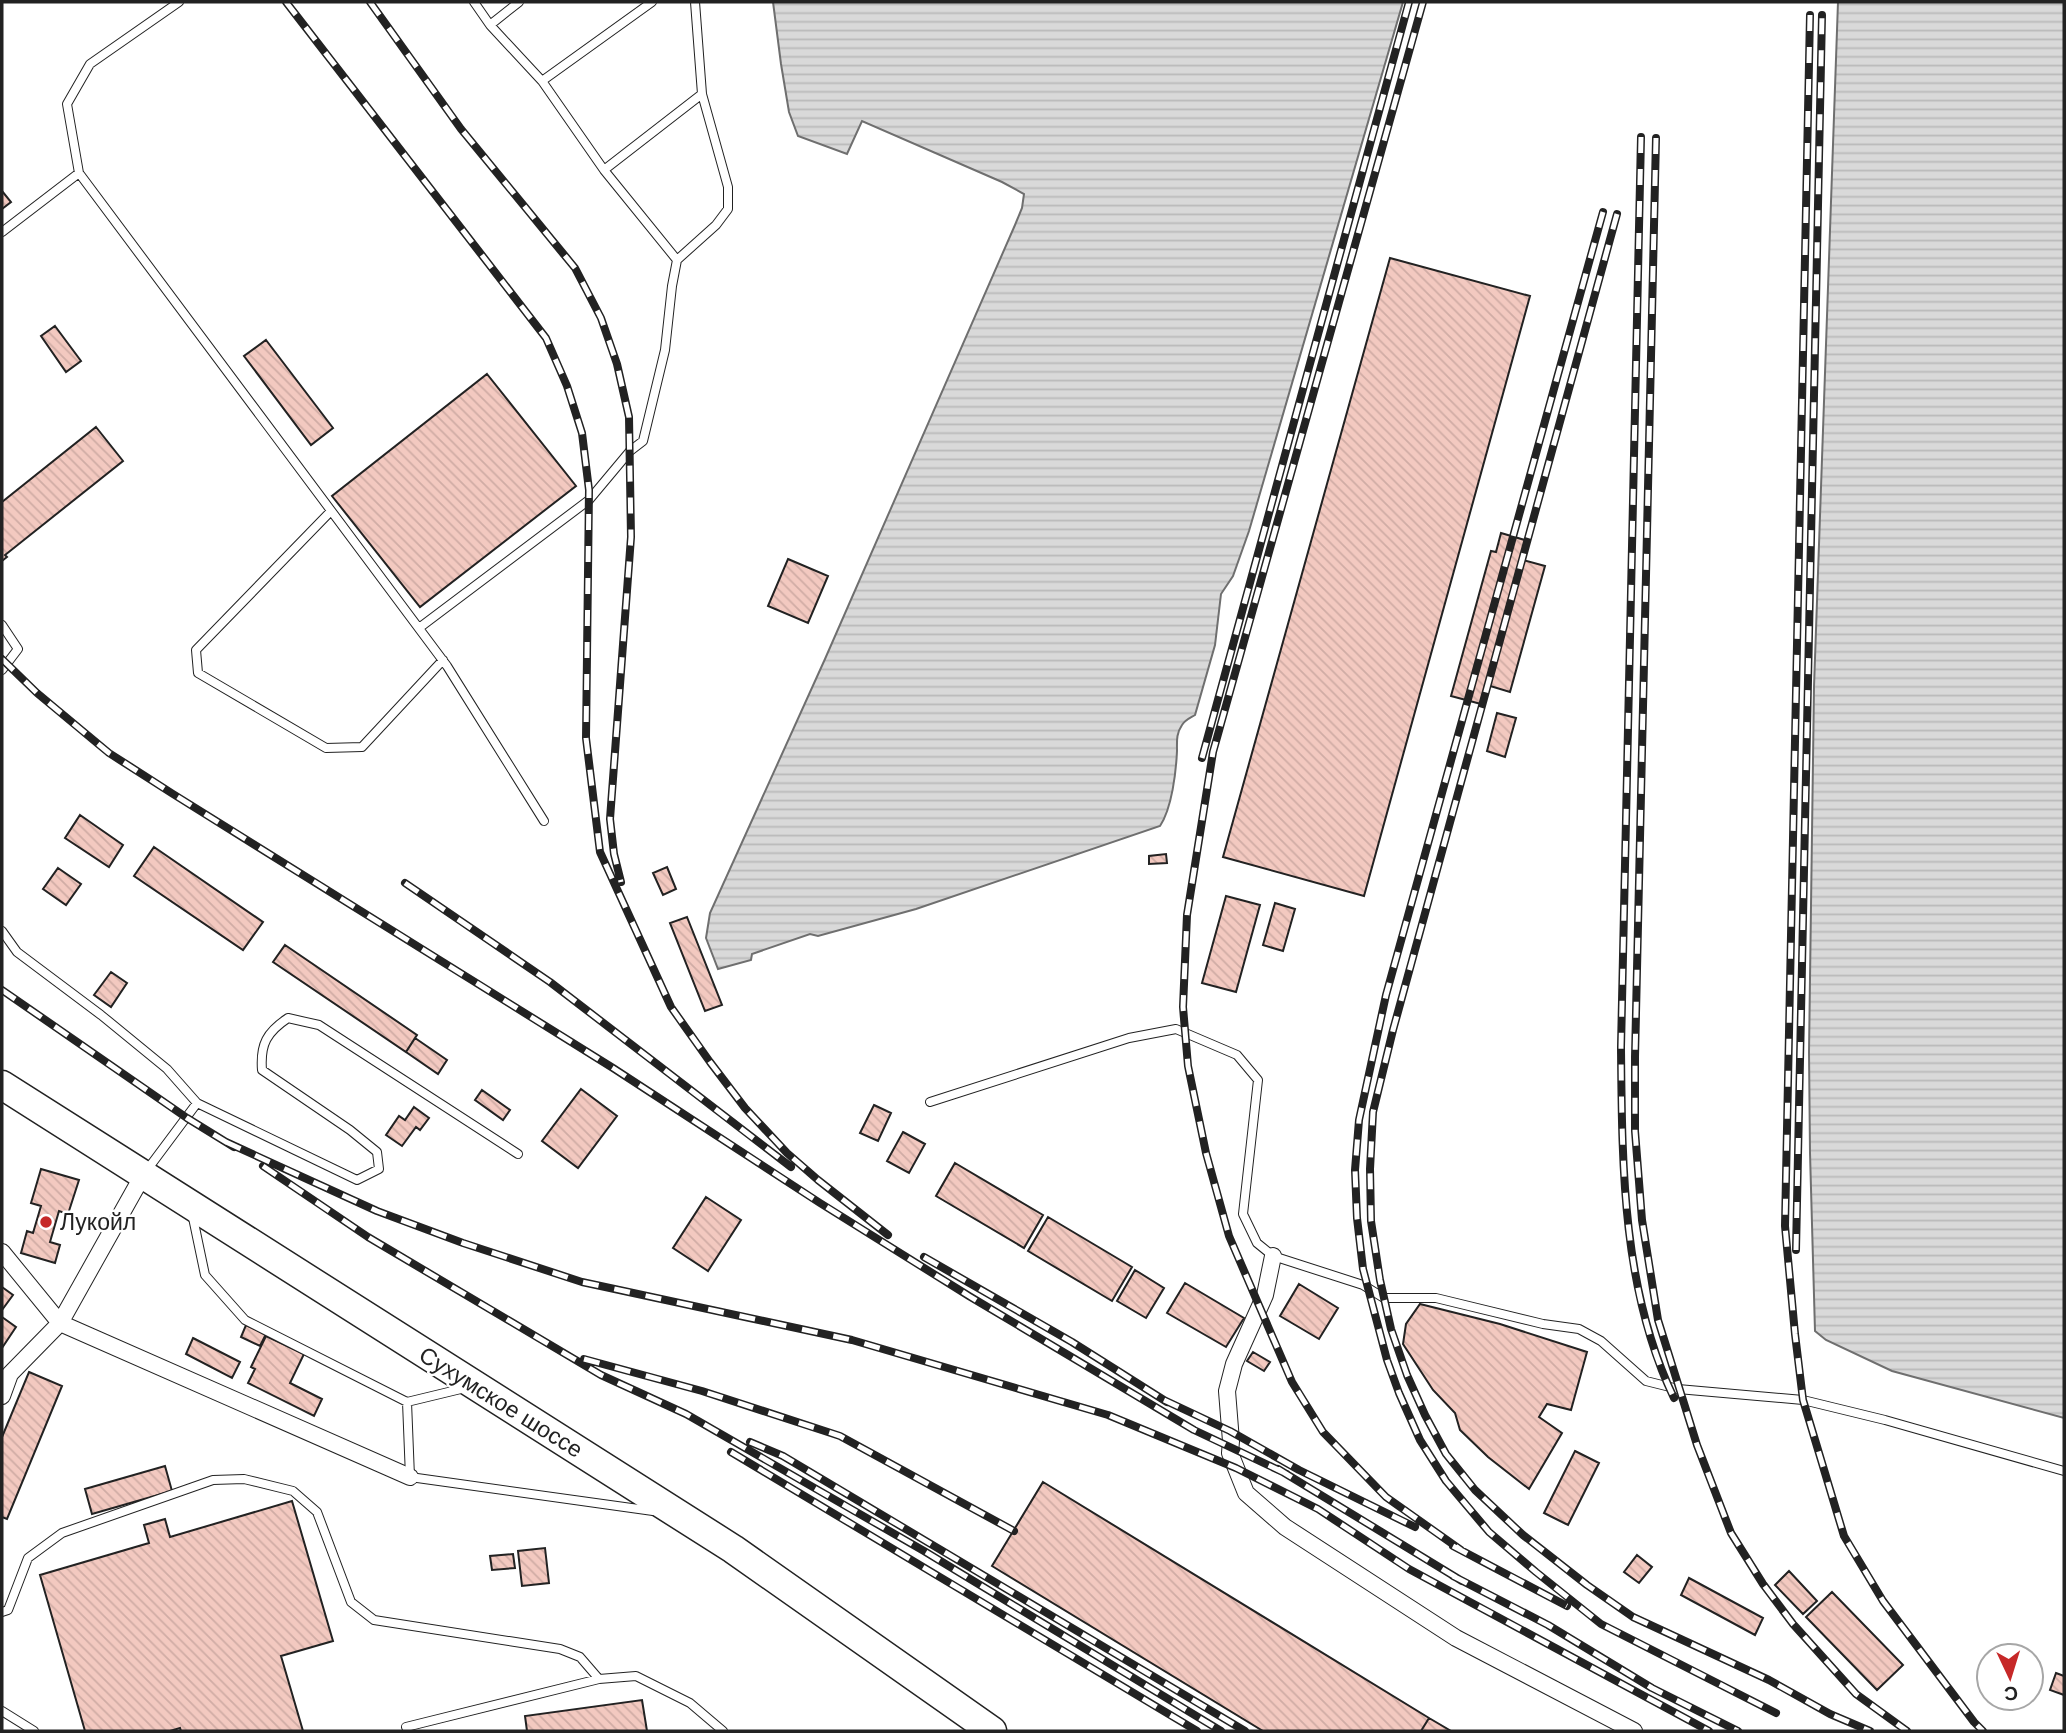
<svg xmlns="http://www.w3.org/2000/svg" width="2066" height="1733" viewBox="0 0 2066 1733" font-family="Helvetica,sans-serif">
	<defs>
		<pattern id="water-rules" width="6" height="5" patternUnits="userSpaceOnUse" patternTransform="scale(1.75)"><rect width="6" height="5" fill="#d9d9d9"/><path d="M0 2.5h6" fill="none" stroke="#bababa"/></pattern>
		<pattern id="building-back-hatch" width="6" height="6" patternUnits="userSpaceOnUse" patternTransform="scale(1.75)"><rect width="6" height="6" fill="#f3c9c0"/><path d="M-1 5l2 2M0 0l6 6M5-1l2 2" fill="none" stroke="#d0aca5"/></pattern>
	</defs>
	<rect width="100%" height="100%" fill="#fff"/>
	<path fill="url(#water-rules)" stroke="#6f6f6f" stroke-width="2" d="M 773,2 L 1403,2 L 1249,531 L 1233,576 L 1221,594 L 1215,645 L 1195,715 C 1190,718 1185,720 1182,725 C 1176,734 1177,741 1177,751 C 1176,772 1172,808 1160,826 L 916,909 L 818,936 L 810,934 L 752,954 L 751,960 L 718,969 L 706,938 L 710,913 L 825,659 L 1015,225 L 1022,208 L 1024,194 L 1002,182 L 862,121 L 847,154 L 798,136 L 789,112 L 781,64 Z
		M 1838,2 L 2064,2 L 2064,1418 L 1892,1371 L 1826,1340 L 1815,1331 L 1810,1153 L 1809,1052 L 1814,687 Z"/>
	<path fill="url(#building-back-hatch)" stroke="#222" stroke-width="2" d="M 2,191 L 11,202 L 2,209 Z
		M 1390,258 L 1530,296 L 1364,896 L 1223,857 Z
		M 55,326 L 81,361 L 66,372 L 41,336 Z
		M 266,340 L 333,428 L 311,445 L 244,356 Z
		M 487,374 L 576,486 L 420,607 L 332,496 Z
		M 96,427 L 123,461 L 5,555 L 7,557 L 2,561 L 2,502 Z
		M 1501,533 L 1528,541 L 1523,560 L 1545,566 L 1510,692 L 1487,685 L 1481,704 L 1451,696 L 1491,551 L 1496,552 Z
		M 788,559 L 828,576 L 808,623 L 768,606 Z
		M 1497,713 L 1516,718 L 1505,757 L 1487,751 Z
		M 80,815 L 123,845 L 109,867 L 65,838 Z
		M 154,847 L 263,922 L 243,950 L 134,876 Z
		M 1166,854 L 1167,863 L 1149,864 L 1149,856 Z
		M 667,867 L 676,889 L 663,895 L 653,873 Z
		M 58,868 L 81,884 L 66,905 L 43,889 Z
		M 1226,896 L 1260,905 L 1236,992 L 1202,983 Z
		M 1275,903 L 1295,909 L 1283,951 L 1263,945 Z
		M 687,917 L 722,1005 L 705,1011 L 670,923 Z
		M 285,945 L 417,1035 L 406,1052 L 273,962 Z
		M 111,972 L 127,983 L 111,1007 L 94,995 Z
		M 415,1038 L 447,1060 L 438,1074 L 406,1052 Z
		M 581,1089 L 617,1116 L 578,1168 L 542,1141 Z
		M 482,1090 L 510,1110 L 503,1120 L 475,1100 Z
		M 874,1105 L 891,1113 L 878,1141 L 860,1133 Z
		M 414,1107 L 429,1118 L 420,1130 L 416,1127 L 402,1146 L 386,1135 L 399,1116 L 405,1120 Z
		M 903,1132 L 925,1144 L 909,1173 L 887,1161 Z
		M 955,1163 L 1043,1215 L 1024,1248 L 936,1196 Z
		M 41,1169 L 79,1180 L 68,1214 L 59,1211 L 50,1242 L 60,1245 L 55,1263 L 21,1253 L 27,1231 L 33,1233 L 41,1206 L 31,1203 Z
		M 706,1197 L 741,1220 L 708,1271 L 673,1248 Z
		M 1048,1217 L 1132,1267 L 1112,1301 L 1028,1251 Z
		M 1135,1270 L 1164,1288 L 1146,1318 L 1117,1301 Z
		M 1185,1283 L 1244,1318 L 1226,1347 L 1167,1313 Z
		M 1299,1284 L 1338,1308 L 1319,1339 L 1280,1316 Z
		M 2,1287 L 13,1295 L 2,1310 Z
		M 1420,1304 L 1500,1324 L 1587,1352 L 1571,1410 L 1547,1404 L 1539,1417 L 1562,1433 L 1529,1489 L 1488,1457 L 1460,1430 L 1455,1413 L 1433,1390 L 1403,1344 L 1406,1324 Z
		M 2,1317 L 16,1327 L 2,1348 Z
		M 246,1325 L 266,1334 L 260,1346 L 241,1337 Z
		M 266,1336 L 304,1354 L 290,1383 L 322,1399 L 314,1416 L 248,1383 L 255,1369 L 251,1367 Z
		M 193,1338 L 240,1362 L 232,1378 L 186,1354 Z
		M 1253,1352 L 1270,1362 L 1264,1371 L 1247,1361 Z
		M 29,1372 L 62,1386 L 7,1519 L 2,1517 L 2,1437 Z
		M 1575,1451 L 1599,1463 L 1568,1525 L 1544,1513 Z
		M 165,1466 L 172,1491 L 92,1514 L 85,1489 Z
		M 1043,1482 L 1429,1718 L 1421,1731 L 1263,1731 L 992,1566 Z
		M 292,1501 L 333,1641 L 281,1656 L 303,1731 L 181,1731 L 180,1728 L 170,1731 L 85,1731 L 40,1575 L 149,1543 L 144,1525 L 165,1519 L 170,1537 Z
		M 545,1548 L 549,1583 L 522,1586 L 518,1551 Z
		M 513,1554 L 515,1568 L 492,1570 L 490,1556 Z
		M 1637,1555 L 1652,1567 L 1639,1583 L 1624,1572 Z
		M 1789,1571 L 1817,1601 L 1803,1614 L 1775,1585 Z
		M 1689,1578 L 1763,1618 L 1755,1635 L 1681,1595 Z
		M 1832,1592 L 1903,1665 L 1877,1690 L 1806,1617 Z
		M 2056,1673 L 2064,1676 L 2064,1695 L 2050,1690 Z
		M 642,1700 L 647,1731 L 527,1731 L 525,1716 Z
		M 1429,1718 L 1451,1731 L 1421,1731 Z"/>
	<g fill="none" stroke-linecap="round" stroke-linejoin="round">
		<g stroke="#222" stroke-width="10">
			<path id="service" d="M 490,25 L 519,2
				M 542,81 L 652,2
				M 604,170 L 702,94
				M 79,173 L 67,104 L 90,64 L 179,2
				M 2,232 L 79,173 L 447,666 L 544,821
				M 677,260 L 716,225 L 728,209 L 728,187 L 702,94 L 695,2
				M 331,511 L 196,650 L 198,673 L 326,748 L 362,747 L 443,660
				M 2,625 L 18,649 L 2,670
				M 419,628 L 589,500 L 630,451 L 643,441 L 665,350 L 672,286 L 677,260 L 604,170 L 542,81 L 490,25 L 474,2
				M 2,931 L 17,952 L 101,1015 L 167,1069 L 197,1103 L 357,1180 L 379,1169 L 377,1152 L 350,1130 L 262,1070 C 260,1044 267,1032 288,1018 L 319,1025 L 518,1154
				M 930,1102 L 1129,1038 L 1176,1029 L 1237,1055 L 1258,1080 L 1243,1214 L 1257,1243 L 1273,1256 L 1363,1285 L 1384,1298 L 1436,1298 L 1543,1324 L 1579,1329 L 1601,1341 L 1646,1381 L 1678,1389 L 1803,1400 L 1885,1420 L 2064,1471
				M 147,1170 L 197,1103
				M 192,1213 L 205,1275 L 245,1320 L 407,1402 L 465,1388
				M 407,1402 L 410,1477 L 653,1511
				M 2,1612 L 8,1610 L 28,1558 L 62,1533 L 213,1480 L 244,1479 L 293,1491 L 317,1512 L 351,1602 L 374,1620 L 560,1649 L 580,1657 L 599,1679
				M 2,1711 L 34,1731
				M 406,1727 L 599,1679 L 636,1676 L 690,1703 L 723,1731"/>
		</g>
		<g stroke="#222" stroke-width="18">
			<path id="minor" d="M 2,1252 L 60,1323 L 410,1477
				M 1273,1256 L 1265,1295 L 1234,1364 L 1227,1391 L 1231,1441 L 1230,1453 L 1246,1493 L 1285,1527 L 1456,1638 L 1634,1731
				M 2,1396 L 10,1374 L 60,1323 L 143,1175"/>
		</g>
		<g stroke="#222" stroke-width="31">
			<path id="trunk" d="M 2,1085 L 733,1549 L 992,1731"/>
		</g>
		<use href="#service" stroke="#fff" stroke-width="8"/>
		<use href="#minor" stroke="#fff" stroke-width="16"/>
		<use href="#trunk" stroke="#fff" stroke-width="28"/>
		<g stroke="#222" stroke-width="8">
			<path id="rail" d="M 286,2 L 546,338 L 567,386 L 582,433 L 589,490 L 586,738 L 600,852 L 671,1007 L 710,1062 L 745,1108 L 787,1153 L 818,1180 L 888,1235
				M 370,2 L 461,129 L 575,268 L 601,318 L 617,364 L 629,417 L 631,537 L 610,819 L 614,854 L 621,882
				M 1423,2 L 1213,752 L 1187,915 L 1183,1007 L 1188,1066 L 1206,1153 L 1229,1236 L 1292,1382 L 1323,1432 L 1386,1497 L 1461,1550
				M 1810,15 L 1785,1226 L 1795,1334 L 1803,1400 L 1844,1536 L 1883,1601 L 1974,1722 L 1983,1731
				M 1641,137 L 1621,1047 C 1622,1164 1622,1290 1674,1398
				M 1656,138 L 1635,1057 L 1635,1131 L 1642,1220 L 1658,1320 L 1697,1445 L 1731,1533 L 1763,1584 L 1793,1624 L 1856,1694 L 1907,1731
				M 1603,212 L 1386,995 L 1359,1120 L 1355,1170 L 1357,1218 L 1363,1269 L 1387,1360 L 1399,1393 L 1420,1440 L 1446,1481 L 1489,1532 L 1536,1572 L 1601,1624 L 1776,1713
				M 1617,214 L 1393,1030 L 1373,1112 L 1370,1169 L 1371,1221 L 1380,1280 L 1391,1329 L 1407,1375 L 1425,1415 L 1446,1454 L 1475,1490 L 1523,1535 L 1587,1585 L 1633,1617 L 1769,1680 L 1830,1714 L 1870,1731
				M 2,659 L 37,693 L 109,753 L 173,794 L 613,1068 L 820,1203 L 969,1296 L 1194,1430 L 1287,1474
				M 1202,758 L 1409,2
				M 405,883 L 550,982 L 791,1167
				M 2,990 L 187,1118 L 234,1147
				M 226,1142 L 377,1211 L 463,1243 L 582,1282 L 852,1340 L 1108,1415 L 1236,1468 L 1318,1509 L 1409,1569 L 1709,1731
				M 263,1166 L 368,1237 L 601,1375 L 686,1414 L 924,1551 L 1221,1731
				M 1796,1250 L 1822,15
				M 924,1257 L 1072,1342 L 1167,1402
				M 584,1359 L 702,1391 L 840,1436 L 1014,1531
				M 1164,1400 L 1230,1431 L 1299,1470 L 1415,1527
				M 750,1442 L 783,1456 L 1245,1731
				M 731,1452 L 1197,1731
				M 1278,1469 L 1462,1581
				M 1453,1546 L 1567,1606
				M 1453,1576 L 1548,1625 L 1652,1688 L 1738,1731"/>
		</g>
		<use href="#rail" stroke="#fff" stroke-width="5" stroke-dasharray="16" stroke-linecap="butt"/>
	</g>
	<circle fill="#c62828" stroke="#fff" stroke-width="2.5" cx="46" cy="1222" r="7"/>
	<g text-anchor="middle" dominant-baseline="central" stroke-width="5" stroke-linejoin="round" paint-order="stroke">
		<g font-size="23" fill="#222" stroke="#fff" text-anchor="start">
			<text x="60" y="1222">Лукойл</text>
		</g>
		<g font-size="23" fill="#222" stroke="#fff">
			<text transform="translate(501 1402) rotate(32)">Сухумское шоссе</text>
		</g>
	</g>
	<rect width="2066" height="1733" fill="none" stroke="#222222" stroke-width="7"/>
	<g transform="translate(2010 1677) rotate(176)"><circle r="33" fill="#ffffff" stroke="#a7a7a7" stroke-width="2"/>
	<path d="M0-5L12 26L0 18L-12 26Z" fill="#c62828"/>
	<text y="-10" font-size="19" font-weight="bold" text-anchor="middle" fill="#222222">С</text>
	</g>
</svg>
